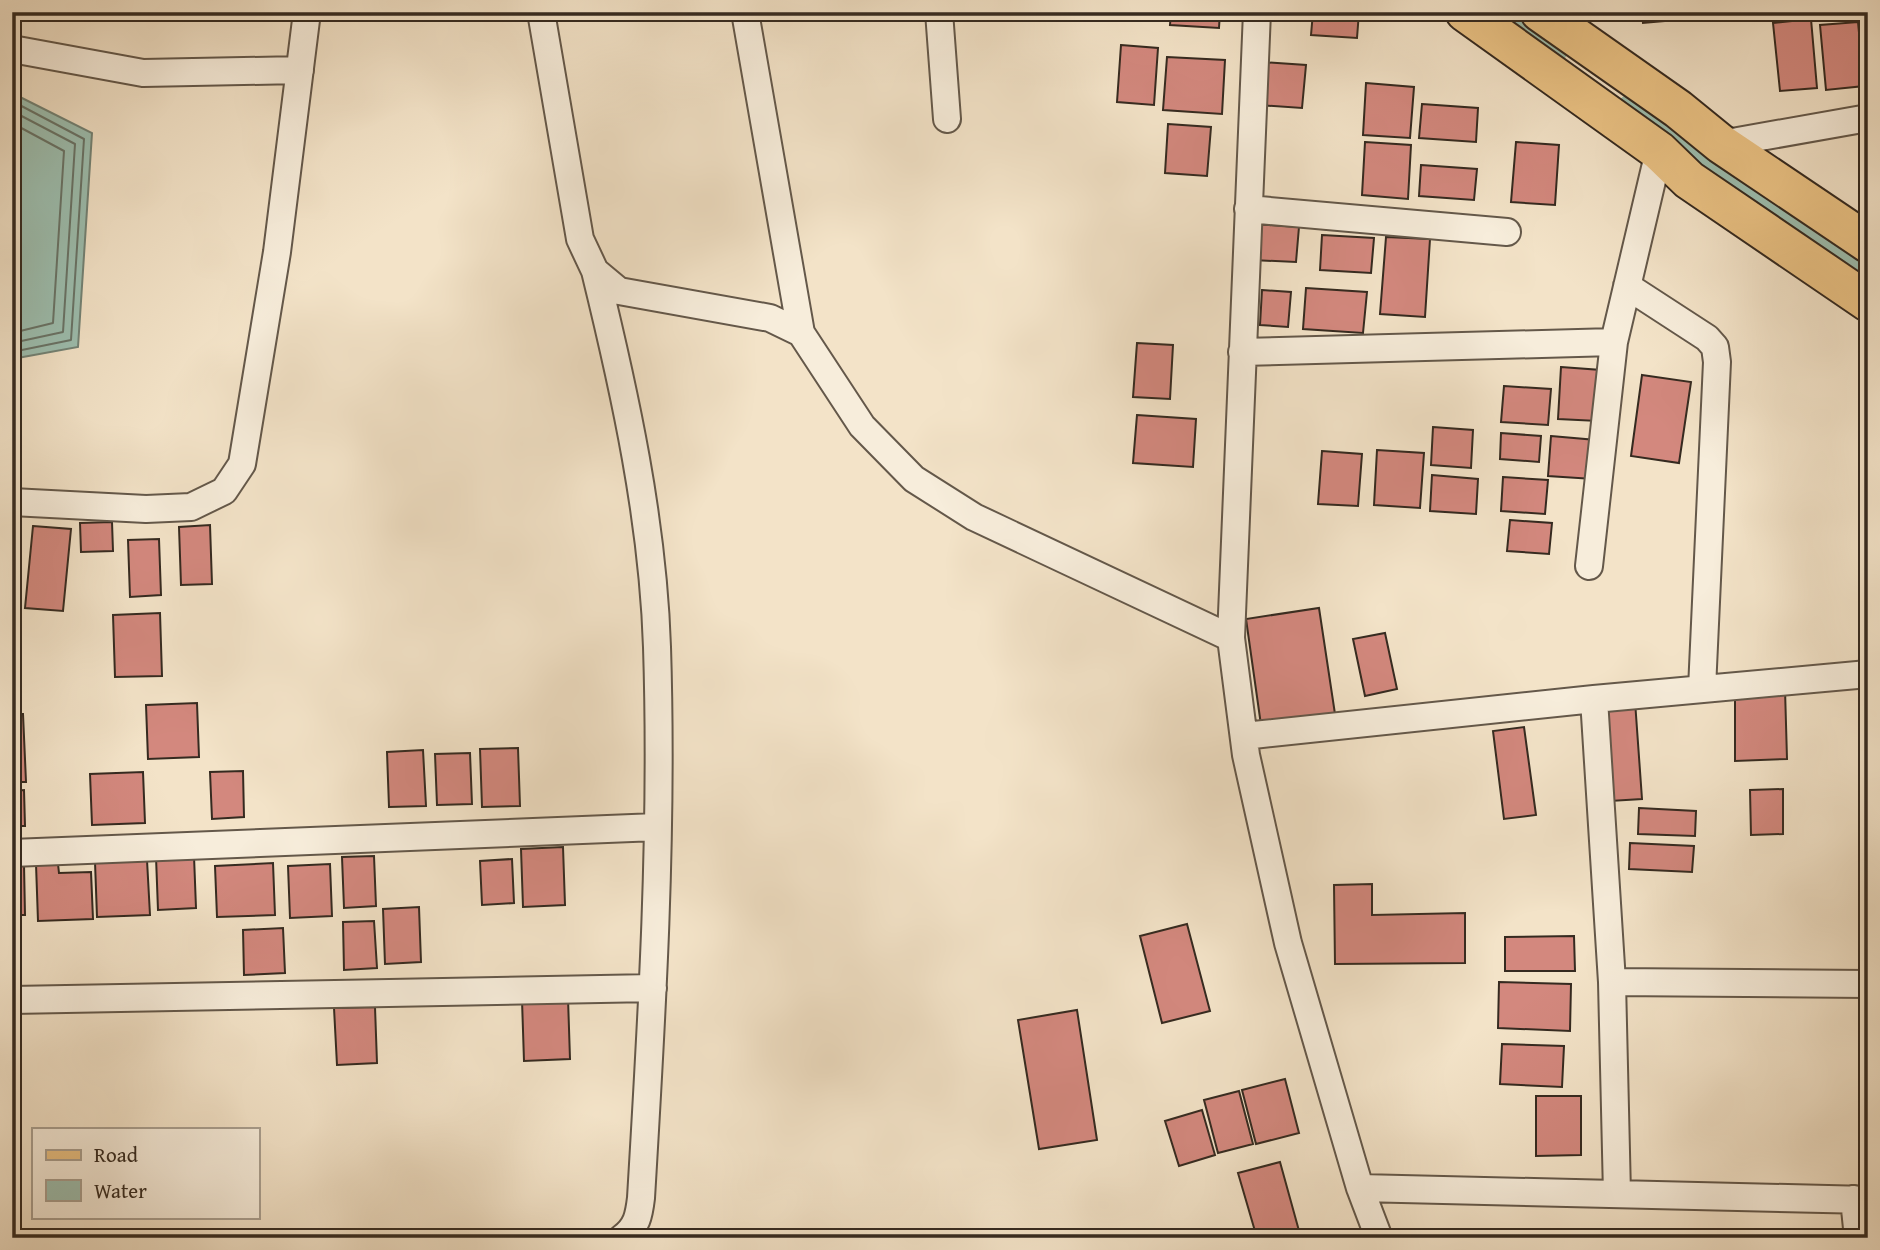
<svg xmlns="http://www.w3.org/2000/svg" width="1880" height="1250" viewBox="0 0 1880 1250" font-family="'Gentium Book Plus',serif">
	<rect width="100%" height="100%" fill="#f3e3c8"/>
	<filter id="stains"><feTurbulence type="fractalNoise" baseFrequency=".00286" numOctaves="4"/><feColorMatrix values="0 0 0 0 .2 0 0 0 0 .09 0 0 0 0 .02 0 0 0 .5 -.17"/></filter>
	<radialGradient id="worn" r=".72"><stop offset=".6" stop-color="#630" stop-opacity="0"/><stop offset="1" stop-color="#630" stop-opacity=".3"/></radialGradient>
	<path fill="#9dbfb0" stroke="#738376" stroke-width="2" d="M 12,93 L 92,133 L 78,347 L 12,359 Z"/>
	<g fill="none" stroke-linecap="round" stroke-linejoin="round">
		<path stroke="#697468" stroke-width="2" d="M 12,101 L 84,139 L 71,340 L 12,352
			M 12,111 L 75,144 L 63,332 L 12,343
			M 12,123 L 64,151 L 53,323 L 12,333"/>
		<path stroke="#9dbfb0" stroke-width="32" d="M 1499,12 L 1551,51
			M 1632,110 L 1868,272"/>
	</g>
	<path fill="#d3887e" stroke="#352a20" stroke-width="2" d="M 1128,12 L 1162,12 L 1161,17 L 1128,15 Z
		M 1171,12 L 1220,12 L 1219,28 L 1170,25 Z
		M 1313,12 L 1359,12 L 1357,38 L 1311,35 Z
		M 1642,12 L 1710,12 L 1710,17 L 1643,23 Z
		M 1811,19 L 1817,88 L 1780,91 L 1773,23 Z
		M 1858,22 L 1864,86 L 1826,90 L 1820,25 Z
		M 1121,45 L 1158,48 L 1154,105 L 1117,102 Z
		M 1167,57 L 1225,60 L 1222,114 L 1163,110 Z
		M 1261,62 L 1306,65 L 1302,108 L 1258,105 Z
		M 1366,83 L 1414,87 L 1410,138 L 1363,135 Z
		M 1422,104 L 1478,108 L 1476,142 L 1419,138 Z
		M 1168,124 L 1211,127 L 1207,176 L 1165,173 Z
		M 1365,142 L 1411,145 L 1408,199 L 1362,195 Z
		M 1516,142 L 1559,145 L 1555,205 L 1511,202 Z
		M 1421,165 L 1477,169 L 1474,200 L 1419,196 Z
		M 1255,224 L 1299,227 L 1296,262 L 1253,260 Z
		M 1322,235 L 1374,238 L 1371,273 L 1320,270 Z
		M 1386,237 L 1430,239 L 1425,317 L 1380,314 Z
		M 1306,288 L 1367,292 L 1363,333 L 1303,329 Z
		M 1262,290 L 1291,292 L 1288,327 L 1260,325 Z
		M 1137,343 L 1173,345 L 1170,399 L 1133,397 Z
		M 1561,367 L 1601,370 L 1598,421 L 1558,419 Z
		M 1642,375 L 1691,382 L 1679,463 L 1631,456 Z
		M 1504,386 L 1551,389 L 1548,425 L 1501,422 Z
		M 1137,415 L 1196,419 L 1193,467 L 1133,463 Z
		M 1433,427 L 1473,430 L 1471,468 L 1431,465 Z
		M 1501,433 L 1541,436 L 1539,462 L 1500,459 Z
		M 1551,436 L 1596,440 L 1593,479 L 1548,476 Z
		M 1377,450 L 1424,453 L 1420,508 L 1374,505 Z
		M 1322,451 L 1362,454 L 1358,506 L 1318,504 Z
		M 1432,475 L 1478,479 L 1476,514 L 1430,511 Z
		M 1503,477 L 1548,480 L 1545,514 L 1501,511 Z
		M 12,517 L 20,518 L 17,556 L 12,556 Z
		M 1510,520 L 1552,523 L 1549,554 L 1507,551 Z
		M 112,522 L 113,551 L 81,552 L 80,523 Z
		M 210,525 L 212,584 L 181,585 L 179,527 Z
		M 33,526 L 71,529 L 63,611 L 25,608 Z
		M 159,539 L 161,595 L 130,597 L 128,540 Z
		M 12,565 L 19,566 L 16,593 L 12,593 Z
		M 12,605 L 21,606 L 18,638 L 12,637 Z
		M 1319,608 L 1335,714 L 1261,725 L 1246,619 Z
		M 160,613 L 162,676 L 115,677 L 113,615 Z
		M 1385,633 L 1397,689 L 1365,696 L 1353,639 Z
		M 12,643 L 17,643 L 15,671 L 12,671 Z
		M 1785,689 L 1787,759 L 1735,761 L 1735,690 Z
		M 1635,701 L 1642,799 L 1610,801 L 1603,703 Z
		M 197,703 L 199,757 L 148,759 L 146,705 Z
		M 12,714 L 23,714 L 26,782 L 12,782 Z
		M 1524,727 L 1536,815 L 1504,819 L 1493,731 Z
		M 518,748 L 520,806 L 482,807 L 480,749 Z
		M 423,750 L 426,806 L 389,807 L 387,752 Z
		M 470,753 L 472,804 L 437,805 L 435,754 Z
		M 243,771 L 244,817 L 212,819 L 210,772 Z
		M 143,772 L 145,823 L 92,825 L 90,774 Z
		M 1783,789 L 1783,834 L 1751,835 L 1750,790 Z
		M 24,790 L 25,826 L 12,826 L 12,791 Z
		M 1639,808 L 1696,811 L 1695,836 L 1638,834 Z
		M 1630,843 L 1694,846 L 1692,872 L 1629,869 Z
		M 563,847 L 565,905 L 523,907 L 521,849 Z
		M 194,856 L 196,908 L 158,910 L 156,857 Z
		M 374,856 L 376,906 L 344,908 L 342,857 Z
		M 512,859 L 514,903 L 482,905 L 480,861 Z
		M 147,860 L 150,915 L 97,917 L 95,862 Z
		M 273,863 L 275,915 L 217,917 L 215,866 Z
		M 24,864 L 25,915 L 12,915 L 12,865 Z
		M 36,864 L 58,864 L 59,873 L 91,872 L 93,919 L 38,921 Z
		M 330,864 L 332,916 L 290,918 L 288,866 Z
		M 1372,884 L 1372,915 L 1465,913 L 1465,963 L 1335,964 L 1334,885 Z
		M 419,907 L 421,962 L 385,964 L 383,909 Z
		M 374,921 L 377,968 L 344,970 L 343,922 Z
		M 1187,924 L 1210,1011 L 1162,1023 L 1140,936 Z
		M 283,928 L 285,973 L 244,975 L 243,930 Z
		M 1574,936 L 1575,971 L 1505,971 L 1505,937 Z
		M 1499,982 L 1571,984 L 1570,1031 L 1498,1028 Z
		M 568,998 L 570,1059 L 524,1061 L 522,1000 Z
		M 375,1007 L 377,1063 L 337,1065 L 334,1008 Z
		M 1077,1010 L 1097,1140 L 1039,1149 L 1018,1020 Z
		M 1502,1044 L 1564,1046 L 1562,1087 L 1500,1084 Z
		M 1285,1079 L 1299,1133 L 1256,1144 L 1242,1090 Z
		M 1239,1091 L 1253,1144 L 1218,1153 L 1204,1100 Z
		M 1536,1096 L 1581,1096 L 1581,1155 L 1536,1156 Z
		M 1202,1110 L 1215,1155 L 1179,1166 L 1165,1121 Z
		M 1280,1162 L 1301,1238 L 1257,1238 L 1238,1173 Z"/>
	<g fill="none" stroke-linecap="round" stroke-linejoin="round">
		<g stroke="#64584a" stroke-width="30">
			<path id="minor" d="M 541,12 L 580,239 L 595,271 L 619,291 L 770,318 L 801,333 L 862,426 L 914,479 L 974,517 L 1231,638
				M 745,12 L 801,333
				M 939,12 L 947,119
				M 1257,12 L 1231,638 L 1246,755 L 1288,943 L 1360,1188 L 1379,1238
				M 12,49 L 143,73 L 300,70
				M 1721,144 L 1868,118
				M 1248,209 L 1507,232
				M 595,271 C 625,393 653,521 657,647 C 663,831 652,1015 641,1198 C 639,1215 637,1227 622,1238
				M 1627,286 L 1707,338 L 1715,347 L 1717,362 L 1702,689
				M 1242,352 L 1614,342
				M 12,502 L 146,509 L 191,507 L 224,491 L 242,464 L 277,252 L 307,12
				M 1589,566 L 1614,342 L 1659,151
				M 1594,699 L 1612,982
				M 1244,736 L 1594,699 L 1868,674
				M 12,853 L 657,827
				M 12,1000 L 653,988
				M 1360,1188 L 1868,1200
				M 1617,1194 L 1612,982 L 1868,984
				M 1854,1199 L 1858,1238"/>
		</g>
		<g stroke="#352a20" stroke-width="42">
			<path id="primary" d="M 1465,12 L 1659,151 L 1689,180 L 1868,302
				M 1540,12 L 1678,109 L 1721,144 L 1868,243"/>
		</g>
		<use href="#minor" stroke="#f7eddb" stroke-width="26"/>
		<use href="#primary" stroke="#eac284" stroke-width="38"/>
	</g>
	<rect width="1880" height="1250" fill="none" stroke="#f3e3c8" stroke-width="42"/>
	<rect x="14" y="14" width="1852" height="1222" fill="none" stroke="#352a20" stroke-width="3.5"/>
	<rect x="21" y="21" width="1838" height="1208" fill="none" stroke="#352a20" stroke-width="2"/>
	<rect x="32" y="1128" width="228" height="91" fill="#f7eddb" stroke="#a99f90" stroke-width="2"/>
	<rect x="46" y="1150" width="35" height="10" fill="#eac284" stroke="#a99f90" stroke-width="2"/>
	<text x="94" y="1162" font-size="21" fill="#352a20">Road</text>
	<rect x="46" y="1180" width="35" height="21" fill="#9dbfb0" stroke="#a99f90" stroke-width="2"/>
	<text x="94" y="1198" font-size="21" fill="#352a20">Water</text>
	<rect width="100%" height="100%" filter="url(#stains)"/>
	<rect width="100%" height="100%" fill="url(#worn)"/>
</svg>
